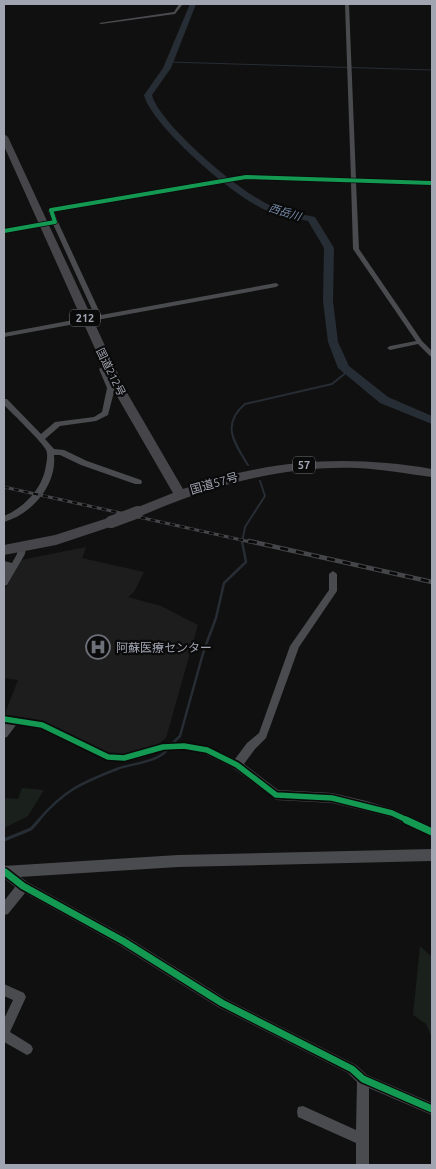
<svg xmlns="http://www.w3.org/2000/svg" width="436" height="1169" viewBox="0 0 436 1169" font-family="Ubuntu,'Noto Sans JP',sans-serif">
	<rect width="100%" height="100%" fill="#101010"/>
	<path fill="#1d1d1e" d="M 86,547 L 82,558 L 144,572 L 134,592 L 128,597 L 161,606 L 198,625 L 166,738 L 157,745 L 125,755 L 106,754 L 38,721 L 4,716 L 18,680 L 4,678 L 4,591 L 21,560 Z"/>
	<path fill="#1a201b" d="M 22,788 L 44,790 L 28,816 L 4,828 L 4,798 L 18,799 Z
		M 420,946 L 432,957 L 432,1038 L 426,1024 L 413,1015 Z"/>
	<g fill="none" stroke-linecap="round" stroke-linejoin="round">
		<path stroke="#272d34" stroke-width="1" d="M 169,62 L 432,70"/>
		<path stroke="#272d34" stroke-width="2" d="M 248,465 C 234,443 221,424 245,404 L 332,384 L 348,371
			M 242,543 L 245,527 L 265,496 L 260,481"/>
		<path stroke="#272d34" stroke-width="2.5" d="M 172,744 L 180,736 L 204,650 L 216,618 L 224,583 L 246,562 L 242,541
			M 38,821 C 63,791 81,783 117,769 C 133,763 156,763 167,750"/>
		<path stroke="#272d34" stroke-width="3" d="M 4,840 L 31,829 L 39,820"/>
		<path fill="#272d34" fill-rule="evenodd" d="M 190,4 L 196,4 L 171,68 L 152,95 C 159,124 245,197 274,207 C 287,212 302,214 315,217 L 334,248 L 333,301 L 338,342 L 349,366 L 388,397 L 432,416 L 432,424 L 380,403 L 338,368 L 328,342 L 323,301 L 324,248 L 308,221 C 295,218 280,216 268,211 C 237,200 151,125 144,95 L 163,68 Z"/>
		<path fill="#4a4b4f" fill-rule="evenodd" d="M 179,4 L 183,4 L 175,14 L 101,24 L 99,23 L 174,12 Z
			M 345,4 L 349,4 L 356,179 L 432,181 L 432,185 L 356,182 L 359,249 L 422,341 L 432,351 L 432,357 L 430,356 L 418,344 L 390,350 L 387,348 L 390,346 L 416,341 L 353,249 L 351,182 L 246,179 L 54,211 L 58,222 L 101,315 L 276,283 L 279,285 L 276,287 L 4,337 L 4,333 L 95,316 L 53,224 L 4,233 L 4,229 L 52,221 L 48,210 L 51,208 L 246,175 L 351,179 Z
			M 105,365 L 111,365 L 112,367 L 107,370 L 115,388 L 108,415 L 96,421 L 60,426 L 45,439 L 54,449 L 64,450 L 87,461 L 141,480 L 142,482 L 141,484 L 135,484 L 81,465 L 60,455 L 54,455 C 57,485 32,514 4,522 L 4,516 C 25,507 43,488 46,465 C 47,460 48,454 46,450 C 44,444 11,412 4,405 L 4,399 L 7,399 L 41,434 L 55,422 L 94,417 L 102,412 L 107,388 L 99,369 Z
			M 22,544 L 26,547 L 25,554 L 7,585 L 4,586 L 5,574 L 4,574 L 4,561 L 12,563 L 17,554 L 18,547 Z
			M 333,571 L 337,574 L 337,591 L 299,647 L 266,738 L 255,749 L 244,764 L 278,790 L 332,793 L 366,801 L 396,810 L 432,827 L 432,837 L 390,817 L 366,811 L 332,803 L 276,800 L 233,768 L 205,754 L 184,750 L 163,751 L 124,762 L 108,761 L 41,729 L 16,725 L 7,737 L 4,738 L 4,726 L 6,723 L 4,723 L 4,715 L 45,722 L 109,753 L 124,754 L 163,743 L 184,742 L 207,746 L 235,759 L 247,743 L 259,733 L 290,646 L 329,590 L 329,574 Z
			M 4,867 L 9,868 L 27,882 L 127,937 L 226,999 L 356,1065 L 367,1075 L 432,1103 L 432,1115 L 369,1088 L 369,1165 L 356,1165 L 356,1143 L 298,1117 L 297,1112 L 298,1107 L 303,1106 L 356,1130 L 357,1082 L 348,1073 L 218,1007 L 119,945 L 25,893 L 8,914 L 4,915 L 4,901 L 15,887 L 4,878 Z
			M 4,984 L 24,993 L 26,997 L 10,1032 L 31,1045 L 33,1049 L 31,1053 L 27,1055 L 4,1042 L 4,1019 L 13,1000 L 4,996 Z"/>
		<path fill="#4a4b4f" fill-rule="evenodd" d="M 432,849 L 432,861 L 178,867 L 4,878 L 4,866 L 178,855 Z"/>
		<path fill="#46464a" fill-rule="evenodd" d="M 4,134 L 8,137 L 126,391 L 183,489 C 267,460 344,454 432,469 L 432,477 C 407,474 382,469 357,468 C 282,465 211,486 143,515 L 133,515 L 132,512 L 133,509 L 173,493 L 114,391 L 4,146 Z
			M 111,517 L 118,522 L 116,525 L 56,545 L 4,555 L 4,545 L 55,535 Z"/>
		<g stroke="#454649" stroke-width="3">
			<path id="rail-far1" d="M 4,487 L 255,543"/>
		</g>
		<g stroke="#454649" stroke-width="4.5">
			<path id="rail" d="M 249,541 L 432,582"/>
		</g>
		<use href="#rail-far1" stroke="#0a0a0b" stroke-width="2" stroke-dasharray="5" stroke-linecap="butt"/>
		<use href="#rail" stroke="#0a0a0b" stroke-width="2.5" stroke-dasharray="8" stroke-linecap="butt"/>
		<path stroke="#46464a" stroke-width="12" d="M 111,522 L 138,512"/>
		<g stroke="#0a0a0b" stroke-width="5.5">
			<path id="cycleway-far2" d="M 4,231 L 55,222 L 51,210 L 246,177 L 432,183"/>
		</g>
		<g stroke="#0a0a0b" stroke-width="9">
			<path id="cycleway-far1" d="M 4,719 L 42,725 L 108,757 L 124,758 L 163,747 L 184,746 L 207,750 L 237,765 L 276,795 L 332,798 L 392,813 L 409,821"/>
		</g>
		<g stroke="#0a0a0b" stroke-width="10">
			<path id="cycleway" d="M 406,820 L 432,832
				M 5,872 L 23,886 L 123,941 L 222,1003 L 352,1069 L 363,1079 L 432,1109"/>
		</g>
		<use href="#cycleway-far2" stroke="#139951" stroke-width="4"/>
		<use href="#cycleway-far1" stroke="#139951" stroke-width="5.5"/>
		<use href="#cycleway" stroke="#139951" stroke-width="7"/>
	</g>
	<defs>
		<g id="hospital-ring" transform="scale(1.25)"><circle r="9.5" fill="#0a0a0b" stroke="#6e7079" stroke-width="1.5"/><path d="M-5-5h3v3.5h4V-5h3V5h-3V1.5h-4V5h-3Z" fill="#6e7079"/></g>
	</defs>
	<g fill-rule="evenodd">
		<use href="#hospital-ring" x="98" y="647"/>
	</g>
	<g text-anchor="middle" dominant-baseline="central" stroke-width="4.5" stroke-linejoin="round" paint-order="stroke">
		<g font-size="11" font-style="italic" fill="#778dac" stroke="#0a0a0b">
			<text transform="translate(285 212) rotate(17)">西岳川</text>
		</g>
		<g fill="#0a0a0b" stroke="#74767f" stroke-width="1">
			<rect x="70" y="309.5" width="30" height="17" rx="4"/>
			<rect x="293" y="456.5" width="22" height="17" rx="4"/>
		</g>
		<g font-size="11" font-weight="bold" fill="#a1a4b1">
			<text x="85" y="318">212</text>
			<text x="304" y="465">57</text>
		</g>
		<g font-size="11" fill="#a1a4b1" stroke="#0a0a0b">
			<text transform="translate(111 372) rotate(64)">国道212号</text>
		</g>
		<g font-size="12" fill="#a1a4b1" stroke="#0a0a0b">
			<text transform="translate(214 483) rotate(-16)">国道57号</text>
		</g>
		<g font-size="12" fill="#a1a4b1" stroke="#0a0a0b" text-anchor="start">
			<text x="116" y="647">阿蘇医療センター</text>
		</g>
	</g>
	<rect width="436" height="1169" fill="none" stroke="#a1a4b1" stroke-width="10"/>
</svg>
